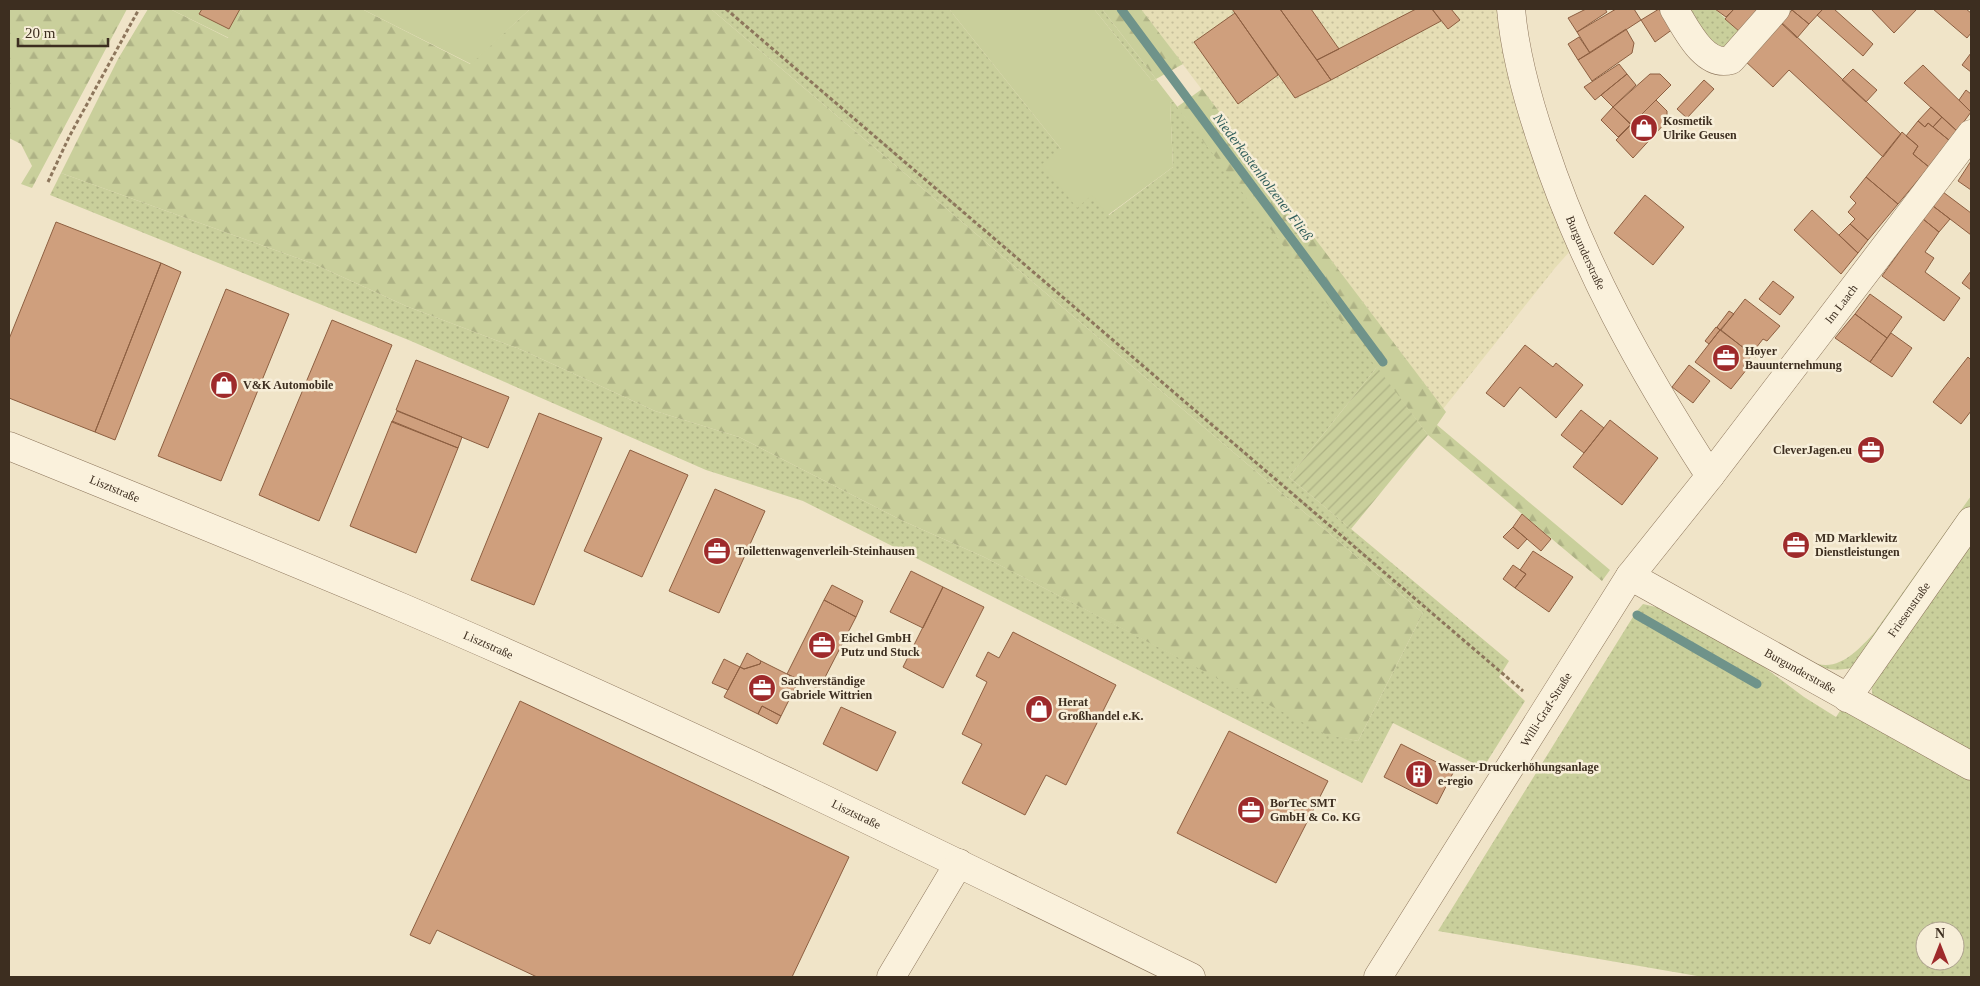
<svg xmlns="http://www.w3.org/2000/svg" width="1980" height="986" viewBox="0 0 1980 986" font-family="'Times New Roman',serif">
	<defs>
		<pattern id="farmland-dots" width="8" height="8" patternUnits="userSpaceOnUse" patternTransform="scale(1.25)"><rect width="8" height="8" fill="#e6deb5"/><path d="M2 2h.1M6 6h.1" fill="none" stroke="#c6bf9b" stroke-width="1.8" stroke-linecap="round"/></pattern>
		<pattern id="grass-dots" width="8" height="8" patternUnits="userSpaceOnUse" patternTransform="scale(1.25)"><rect width="8" height="8" fill="#c9cf9b"/><path d="M2 2h.1M6 6h.1" fill="none" stroke="#aeb285" stroke-width="1.8" stroke-linecap="round"/></pattern>
		<pattern id="forest-firs" width="22" height="20" patternUnits="userSpaceOnUse" patternTransform="scale(1.25)"><rect width="22" height="20" fill="#c9cf9b"/><path d="M5 1l3.5 6h-7zM16 11l3.5 6h-7z" fill="#aeb285"/></pattern>
		<pattern id="garden-furrows" width="10" height="10" patternUnits="userSpaceOnUse" patternTransform="scale(1.25)"><rect width="10" height="10" fill="#c9cf9b"/><path d="M-1 1l2-2M0 10L10 0M9 11l2-2" fill="none" stroke="#aeb285"/></pattern>
	</defs>
	<rect width="100%" height="100%" fill="#f0e4c8"/>
	<path fill="url(#farmland-dots)" d="M 1141,9 L 1499,9 L 1571,250 L 1555,268 L 1443,409 Z"/>
	<path fill="url(#grass-dots)" fill-rule="evenodd" d="M 711,9 L 949,9 L 1061,149 L 1109,215 L 1173,167 L 1170,103 L 1173,101 L 1377,367 L 1289,477 L 1509,661 L 1499,677 L 1525,701 L 1483,768 L 1393,723 L 1362,783 L 803,501 L 706,470 L 411,341 L 50,195 L 61,173 L 314,264 L 406,306 L 522,350 L 655,411 L 739,437 L 903,521 L 984,557 L 1327,734 L 1358,741 L 1423,613 Z
		M 1094,9 L 1102,9 L 1156,79 L 1152,81 Z
		M 1687,9 L 1715,9 L 1740,32 L 1722,50 L 1708,40 Z
		M 1971,496 L 1971,507 L 1916,587 L 1851,668 C 1824,674 1813,663 1790,649 C 1799,654 1809,661 1818,664 C 1841,670 1860,648 1874,633 Z
		M 1971,533 L 1971,754 L 1873,698 L 1871,684 Z
		M 1643,604 L 1660,608 L 1752,658 L 1804,697 L 1836,717 L 1842,708 L 1971,777 L 1971,977 L 1703,977 L 1438,931 L 1636,612 ZM 1925,931 L 1955,931 L 1955,961 L 1925,961 Z"/>
	<path fill="url(#forest-firs)" d="M 9,9 L 127,9 L 32,188 L 21,184 L 32,166 L 21,144 L 9,138 Z
		M 148,9 L 170,9 L 228,38 L 243,9 L 362,9 L 470,64 L 530,9 L 711,9 L 1423,613 L 1358,741 L 1327,735 L 984,557 L 903,521 L 739,437 L 655,411 L 522,350 L 406,306 L 314,264 L 61,173 L 118,59 Z
		M 1102,9 L 1141,9 L 1183,64 L 1156,79 Z
		M 1202,89 L 1446,412 L 1437,425 L 1610,570 L 1602,581 L 1428,435 L 1177,107 Z"/>
	<path fill="#c9cf9b" d="M 170,9 L 243,9 L 229,38 Z
		M 362,9 L 530,9 L 471,64 Z
		M 949,9 L 1094,9 L 1152,81 L 1156,79 L 1173,101 L 1170,103 L 1173,167 L 1108,215 L 1092,195 L 1077,208 L 1042,164 L 1061,149 Z"/>
	<path fill="url(#garden-furrows)" d="M 1377,367 L 1428,435 L 1351,529 L 1289,477 Z"/>
	<g fill="none" stroke-linecap="round" stroke-linejoin="round">
		<path stroke="#6f938a" stroke-width="9" d="M 1121,9 L 1383,362
			M 1637,615 L 1757,684"/>
	</g>
	<path fill="#cf9f7d" stroke="#8d5f41" d="M 202,9 L 240,9 L 229,29 L 199,14 Z
		M 1232,9 L 1280,9 L 1331,80 L 1295,98 Z
		M 1280,9 L 1311,9 L 1339,49 L 1317,60 Z
		M 1416,9 L 1432,9 L 1441,21 L 1331,80 L 1317,60 Z
		M 1432,9 L 1451,9 L 1460,20 L 1448,29 Z
		M 1586,9 L 1605,9 L 1607,12 L 1577,32 L 1568,18 Z
		M 1616,9 L 1634,9 L 1641,20 L 1590,53 L 1577,32 Z
		M 1659,9 L 1673,29 L 1655,42 L 1641,20 Z
		M 1715,9 L 1734,9 L 1726,17 Z
		M 1734,9 L 1763,9 L 1740,32 L 1725,19 Z
		M 1794,9 L 1823,9 L 1809,24 L 1792,10 Z
		M 1823,9 L 1834,9 L 1873,44 L 1863,56 L 1817,15 Z
		M 1871,9 L 1917,9 L 1894,33 Z
		M 1933,9 L 1966,9 L 1971,13 L 1971,33 L 1967,38 Z
		M 1792,10 L 1809,24 L 1797,38 L 1781,23 Z
		M 1235,13 L 1278,75 L 1238,104 L 1194,42 Z
		M 1779,20 L 1901,134 L 1883,157 L 1789,70 L 1773,87 L 1744,60 Z
		M 1626,29 L 1634,43 L 1632,53 L 1592,81 L 1578,60 Z
		M 1579,37 L 1590,53 L 1578,60 L 1568,44 Z
		M 1971,53 L 1971,72 L 1962,65 Z
		M 1619,64 L 1627,74 L 1595,100 L 1584,87 Z
		M 1923,65 L 1971,112 L 1957,131 L 1904,83 Z
		M 1853,69 L 1877,90 L 1866,102 L 1842,80 Z
		M 1627,74 L 1636,85 L 1613,107 L 1601,95 Z
		M 1650,74 L 1660,74 L 1671,85 L 1631,125 L 1613,107 Z
		M 1704,80 L 1714,89 L 1687,118 L 1677,109 Z
		M 1966,90 L 1971,94 L 1971,112 L 1959,100 Z
		M 1656,100 L 1667,111 L 1667,121 L 1633,158 L 1616,140 Z
		M 1613,107 L 1631,124 L 1618,137 L 1601,120 Z
		M 1931,107 L 1942,117 L 1933,127 L 1928,123 L 1925,127 L 1918,121 Z
		M 1942,117 L 1957,131 L 1950,141 L 1933,127 Z
		M 1918,121 L 1925,127 L 1928,123 L 1950,141 L 1929,167 L 1913,154 L 1918,146 L 1906,136 Z
		M 1902,132 L 1918,146 L 1913,154 L 1929,167 L 1898,204 L 1866,177 Z
		M 1971,161 L 1971,190 L 1958,181 Z
		M 1866,177 L 1898,204 L 1868,240 L 1850,224 L 1855,219 L 1848,212 L 1856,203 L 1850,197 Z
		M 1943,192 L 1971,213 L 1971,235 L 1933,206 Z
		M 1645,195 L 1684,227 L 1653,265 L 1614,233 Z
		M 1933,206 L 1950,219 L 1939,232 L 1923,219 Z
		M 1812,210 L 1858,253 L 1841,274 L 1794,230 Z
		M 1923,219 L 1939,232 L 1925,252 L 1934,258 L 1925,272 L 1960,298 L 1944,321 L 1882,276 Z
		M 56,222 L 161,263 L 95,432 L 9,398 L 9,339 Z
		M 1850,224 L 1868,240 L 1858,253 L 1839,235 Z
		M 161,263 L 181,272 L 115,440 L 95,432 Z
		M 1971,271 L 1971,290 L 1962,283 Z
		M 1773,281 L 1794,297 L 1780,315 L 1759,299 Z
		M 226,289 L 289,314 L 221,481 L 158,456 Z
		M 1870,294 L 1902,317 L 1887,338 L 1855,314 Z
		M 1745,299 L 1780,326 L 1767,341 L 1763,339 L 1752,353 L 1755,357 L 1721,330 Z
		M 1729,311 L 1734,314 L 1720,330 L 1717,327 Z
		M 1855,314 L 1887,338 L 1870,362 L 1835,338 Z
		M 332,320 L 392,345 L 319,521 L 259,495 Z
		M 1716,327 L 1720,330 L 1709,344 L 1705,341 Z
		M 1720,330 L 1756,357 L 1752,355 L 1743,366 L 1747,369 L 1731,389 L 1695,362 Z
		M 1891,333 L 1912,348 L 1892,377 L 1870,362 Z
		M 1525,345 L 1553,367 L 1556,363 L 1583,385 L 1556,418 L 1520,387 L 1504,407 L 1486,393 Z
		M 1968,357 L 1971,360 L 1971,411 L 1961,424 L 1933,402 Z
		M 416,360 L 509,397 L 488,448 L 396,410 Z
		M 1689,365 L 1710,381 L 1693,403 L 1672,387 Z
		M 1581,410 L 1604,428 L 1584,453 L 1561,435 Z
		M 397,411 L 462,437 L 458,448 L 392,422 Z
		M 539,413 L 602,438 L 534,605 L 471,580 Z
		M 1610,420 L 1658,458 L 1622,505 L 1573,467 Z
		M 392,421 L 458,448 L 416,553 L 350,526 Z
		M 630,450 L 688,475 L 642,577 L 584,551 Z
		M 715,489 L 765,511 L 719,613 L 669,591 Z
		M 1522,514 L 1551,539 L 1541,551 L 1513,527 Z
		M 1513,527 L 1527,539 L 1518,549 L 1503,537 Z
		M 1533,551 L 1573,577 L 1549,612 L 1515,588 L 1526,574 L 1520,570 Z
		M 1513,565 L 1526,574 L 1515,588 L 1503,579 Z
		M 911,571 L 943,587 L 923,628 L 890,612 Z
		M 832,585 L 863,601 L 856,617 L 824,600 Z
		M 943,587 L 984,607 L 943,688 L 903,667 Z
		M 824,600 L 856,617 L 819,689 L 787,674 Z
		M 1013,632 L 1116,685 L 1066,785 L 1046,775 L 1025,815 L 962,783 L 982,744 L 962,734 L 987,682 L 976,676 L 988,652 L 999,658 Z
		M 747,653 L 761,661 L 760,664 L 744,669 L 740,667 Z
		M 724,659 L 740,667 L 728,690 L 712,683 Z
		M 761,661 L 799,680 L 781,716 L 762,706 L 758,714 L 724,697 L 740,667 L 744,669 L 760,664 Z
		M 520,701 L 849,857 L 792,977 L 537,977 L 437,930 L 430,944 L 410,935 Z
		M 762,706 L 781,716 L 777,724 L 758,714 Z
		M 841,707 L 896,732 L 877,771 L 823,744 Z
		M 1229,731 L 1328,781 L 1276,883 L 1177,833 Z
		M 1401,744 L 1454,771 L 1437,804 L 1384,777 Z"/>
	<g fill="none" stroke-linecap="round" stroke-linejoin="round">
		<g stroke="#8d765c" stroke-width="29">
			<g id="minor">
				<path id="s1" d="M 1511,9 C 1515,56 1528,101 1543,145 C 1582,264 1642,371 1710,476"/>
				<path d="M 1674,9 C 1686,28 1704,68 1731,60 L 1776,9"/>
				<path id="s2" d="M 9,446 C 140,499 271,552 401,607 C 668,721 930,849 1191,977"/>
				<path id="s3" d="M 1630,576 L 1971,766"/>
				<path id="s4" d="M 1847,698 L 1971,521"/>
				<path d="M 891,977 L 959,863"/>
				<path id="s5" d="M 1378,977 L 1630,576 L 1710,476 L 1971,134"/>
			</g>
		</g>
		<path stroke="#8d765c" stroke-width="3" stroke-dasharray="4 2.5" stroke-linecap="butt" d="M 726,9 L 1523,691
			M 48,182 L 69,137 L 139,9"/>
		<use href="#minor" stroke="#faf1dc" stroke-width="28"/>
	</g>
	<defs>
		<g id="shop-disc" transform="scale(1.4375)"><circle r="9.5" fill="#9e2a2b" stroke="#f7eed8"/><path d="M-5-2.5h2.3a2.7 3.5 0 0 1 5.4 0H5L5.5 6h-11ZM-1.5-2.5h3a1.5 2.3 0 0 0-3 0Z" fill="#fff"/></g>
		<g id="office-disc" transform="scale(1.4375)"><circle r="9.5" fill="#9e2a2b" stroke="#f7eed8"/><path d="M-6-3h4V-5.5h4V-3h4V5H-6ZM-1-4.5V-3h2v-1.5ZM-6 0V1H6V0Z" fill="#fff"/></g>
		<g id="building-disc" transform="scale(1.4375)"><circle r="9.5" fill="#9e2a2b" stroke="#f7eed8"/><path d="M-4-6H4V6H1V3H-1V6H-4ZM-2.5-4.3h1.7v1.8h-1.7ZM.8-4.3h1.7v1.8H.8ZM-2.5-1h1.7V.8h-1.7ZM.8-1h1.7V.8H.8Z" fill="#fff"/></g>
	</defs>
	<g fill-rule="evenodd">
		<use href="#shop-disc" x="1644" y="128"/>
		<use href="#office-disc" x="1726" y="358"/>
		<use href="#shop-disc" x="224" y="385"/>
		<use href="#office-disc" x="1871" y="450"/>
		<use href="#office-disc" x="1796" y="545"/>
		<use href="#office-disc" x="717" y="551"/>
		<use href="#office-disc" x="822" y="645"/>
		<use href="#office-disc" x="762" y="688"/>
		<use href="#shop-disc" x="1039" y="709"/>
		<use href="#building-disc" x="1419" y="774"/>
		<use href="#office-disc" x="1251" y="810"/>
	</g>
	<g text-anchor="middle" dominant-baseline="central" stroke-width="5" stroke-linejoin="round" paint-order="stroke">
		<g font-size="12" font-weight="bold" fill="#3d2e20" stroke="#f7eed8" text-anchor="start">
			<text x="1663" y="121">Kosmetik<tspan x="1663" dy="14">Ulrike Geusen</tspan></text>
			<text x="1745" y="351">Hoyer<tspan x="1745" dy="14">Bauunternehmung</tspan></text>
			<text x="243" y="385">V&amp;K Automobile</text>
			<text x="1852" y="450" text-anchor="end">CleverJagen.eu</text>
			<text x="1815" y="538">MD Marklewitz<tspan x="1815" dy="14">Dienstleistungen</tspan></text>
			<text x="736" y="551">Toilettenwagenverleih-Steinhausen</text>
			<text x="841" y="638">Eichel GmbH<tspan x="841" dy="14">Putz und Stuck</tspan></text>
			<text x="781" y="681">Sachverständige<tspan x="781" dy="14">Gabriele Wittrien</tspan></text>
			<text x="1058" y="702">Herat<tspan x="1058" dy="14">Großhandel e.K.</tspan></text>
			<text x="1438" y="767">Wasser-Druckerhöhungsanlage<tspan x="1438" dy="14">e-regio</tspan></text>
			<text x="1270" y="803">BorTec SMT<tspan x="1270" dy="14">GmbH &amp; Co. KG</tspan></text>
		</g>
		<g font-size="12" fill="#3d2e20" stroke="#f7eed8">
			<text stroke="none"><textPath href="#s1" startOffset="256">Burgunderstraße</textPath></text>
			<text stroke="none"><textPath href="#s5" startOffset="818">Im Laach</textPath></text>
			<text stroke="none"><textPath href="#s2" startOffset="114">Lisztstraße</textPath></text>
			<text stroke="none"><textPath href="#s4" startOffset="108">Friesenstraße</textPath></text>
			<text stroke="none"><textPath href="#s2" startOffset="519">Lisztstraße</textPath></text>
			<text stroke="none"><textPath href="#s3" startOffset="195">Burgunderstraße</textPath></text>
			<text stroke="none"><textPath href="#s5" startOffset="316">Willi-Graf-Straße</textPath></text>
			<text stroke="none"><textPath href="#s2" startOffset="924">Lisztstraße</textPath></text>
		</g>
		<g font-size="14" font-style="italic" fill="#2f5d5a" stroke="#f7eed8">
			<text transform="translate(1263 177) rotate(53)">Niederkastenholzener Fließ</text>
		</g>
	</g>
	<rect width="1980" height="986" fill="none" stroke="#3d2e20" stroke-width="20"/>
	<g transform="translate(1940 946)"><circle r="24" fill="#f7eed8" stroke="#ada18e"/>
	<path d="M0-4L9 19L0 12L-9 19Z" fill="#9e2a2b"/>
	<text y="-8" font-size="14" font-weight="bold" text-anchor="middle" fill="#3d2e20">N</text>
	</g>
	<path d="M18 38v8h90v-8" fill="none" stroke="#3d2e20" stroke-width="2.5"/>
	<text x="25" y="38" font-size="15" fill="#3d2e20" stroke="#f7eed8" stroke-width="4" paint-order="stroke">20 m</text>
</svg>
